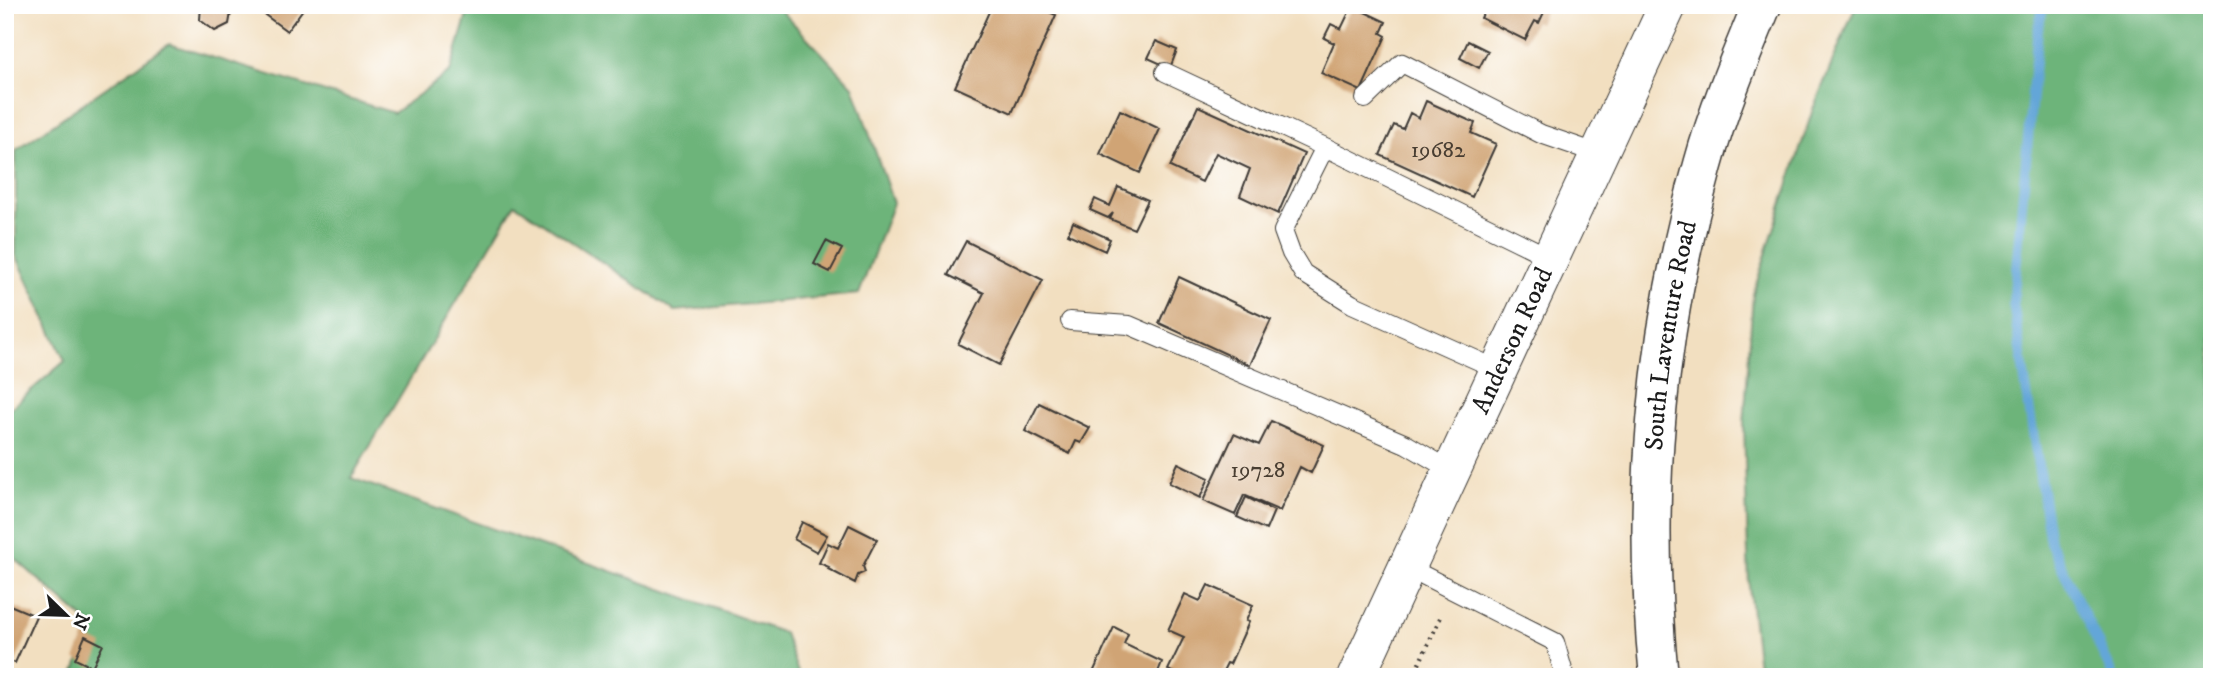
<svg xmlns="http://www.w3.org/2000/svg" width="2217" height="682" viewBox="0 0 2217 682" font-family="'IM FELL DW Pica',serif">
	<rect width="100%" height="100%" fill="#fff"/>
	<filter id="ink" filterUnits="userSpaceOnUse"><feTurbulence type="fractalNoise" baseFrequency=".0143" numOctaves="2"/><feDisplacementMap in="SourceGraphic" scale="14" xChannelSelector="R" yChannelSelector="G"/><feConvolveMatrix kernelMatrix="1 2 1 2 8 2 1 2 1" color-interpolation-filters="sRGB"/></filter>
	<filter id="wash" filterUnits="userSpaceOnUse"><feTurbulence type="fractalNoise" baseFrequency=".00686" numOctaves="4" result="noise"/><feDisplacementMap in="SourceGraphic" scale="28" xChannelSelector="R" yChannelSelector="G"/><feGaussianBlur stdDeviation="1.57" result="paint"/><feColorMatrix in="noise" values="0 0 0 0 0 0 0 0 0 0 0 0 0 0 0 0 0 1.4 0 .05"/><feComposite in="paint" operator="in"/></filter>
	<g filter="url(#wash)">
		<rect width="100%" height="100%" fill="#f2dfc0"/>
		<path fill="#6db47a" stroke="#44684b" stroke-width="2" d="M 470,5 L 776,5 L 853,86 L 893,203 L 859,294 L 675,311 L 515,204 L 351,478 L 784,633 L 800,677 L 73,677 L 92,626 L 5,550 L 5,413 L 65,361 L 16,255 L 16,150 L 169,44 L 394,113 L 450,72 Z
			M 1856,5 L 2212,5 L 2212,677 L 1759,677 L 1749,587 L 1744,425 L 1753,294 L 1813,109 Z"/>
		<g fill="none" stroke-linecap="round" stroke-linejoin="round">
			<path stroke="#64a6d8" stroke-width="10" d="M 2044,5 L 2038,28 L 2013,303 L 2050,542 L 2114,677"/>
		</g>
		<g id="blocks">
			<path fill="#d0a475" d="M 201,5 L 230,5 L 232,7 L 229,24 L 215,31 L 200,20 Z
				M 272,5 L 306,5 L 287,31 L 265,15 Z
				M 992,5 L 1033,5 L 1056,15 L 1012,113 L 955,87 Z
				M 1487,5 L 1541,5 L 1546,8 L 1539,23 L 1535,21 L 1525,40 L 1481,18 Z
				M 1352,6 L 1386,22 L 1381,33 L 1386,36 L 1361,91 L 1321,73 L 1334,43 L 1324,38 L 1331,24 L 1341,29 Z
				M 1156,41 L 1177,50 L 1170,68 L 1148,58 Z
				M 1468,41 L 1488,51 L 1479,68 L 1460,58 Z
				M 1426,101 L 1475,123 L 1471,133 L 1496,144 L 1472,197 L 1380,155 L 1394,125 L 1403,129 L 1410,113 L 1419,118 Z
				M 1198,106 L 1304,154 L 1278,214 L 1240,196 L 1250,169 L 1216,153 L 1202,182 L 1170,167 Z
				M 1120,110 L 1160,129 L 1140,173 L 1100,154 Z
				M 1118,187 L 1148,200 L 1134,229 L 1110,219 L 1113,213 L 1108,218 L 1090,210 L 1095,199 L 1110,206 Z
				M 1073,222 L 1110,239 L 1105,251 L 1068,234 Z
				M 826,241 L 842,249 L 830,272 L 814,264 Z
				M 966,241 L 1043,280 L 999,365 L 958,344 L 984,293 L 948,275 Z
				M 1179,277 L 1271,320 L 1250,365 L 1159,323 Z
				M 1039,403 L 1090,428 L 1081,443 L 1076,441 L 1070,454 L 1025,431 Z
				M 1271,421 L 1324,445 L 1311,473 L 1300,467 L 1280,511 L 1244,495 L 1235,515 L 1203,501 L 1234,434 L 1259,445 Z
				M 1178,463 L 1209,478 L 1200,498 L 1169,483 Z
				M 1246,497 L 1274,511 L 1266,530 L 1237,517 Z
				M 802,522 L 827,535 L 817,552 L 794,539 Z
				M 849,525 L 877,539 L 863,566 L 865,572 L 858,575 L 855,583 L 828,569 L 829,567 L 819,563 L 828,543 L 838,548 Z
				M 1208,585 L 1253,605 L 1246,621 L 1249,622 L 1230,664 L 1227,663 L 1220,677 L 1206,677 L 1200,674 L 1199,677 L 1182,677 L 1168,670 L 1184,637 L 1168,630 L 1185,594 L 1200,601 Z
				M 5,603 L 36,616 L 15,663 L 5,659 Z
				M 1114,627 L 1128,634 L 1124,644 L 1162,662 L 1156,677 L 1091,677 Z
				M 85,636 L 103,645 L 92,667 L 75,659 Z"/>
		</g>
	</g>
	<g filter="url(#ink)">
		<use href="#blocks" fill-opacity="0" stroke="#3c3935" stroke-width="2"/>
		<g fill="none" stroke-linecap="round" stroke-linejoin="round">
			<g stroke="#3c3935" stroke-width="20">
				<path id="service" d="M 1165,72 L 1325,147 L 1551,258
					M 1365,99 L 1402,63 L 1541,134 L 1599,154
					M 1325,147 L 1283,231 L 1291,253 L 1303,273 L 1352,304 L 1499,370
					M 1070,321 L 1129,325 L 1406,444 L 1452,471
					M 1407,567 L 1555,642 L 1565,677"/>
			</g>
			<g stroke="#3c3935" stroke-width="39">
				<g id="minor">
					<path id="s1" d="M 1356,677 L 1668,5"/>
				</g>
			</g>
			<g stroke="#3c3935" stroke-width="41">
				<g id="tertiary">
					<path id="s2" d="M 1659,677 C 1641,502 1655,335 1703,165 C 1718,110 1740,58 1762,5"/>
				</g>
			</g>
			<path stroke="#3c3935" stroke-width="4.5" stroke-dasharray="2 5" stroke-linecap="butt" d="M 1413,677 L 1442,614"/>
			<use href="#service" stroke="#fff" stroke-width="18"/>
			<use href="#minor" stroke="#fff" stroke-width="37"/>
			<use href="#tertiary" stroke="#fff" stroke-width="38"/>
		</g>
	</g>
	<g text-anchor="middle" dominant-baseline="central" stroke-width="5" stroke-linejoin="round" paint-order="stroke">
		<g font-size="23" fill="#493e32">
			<text x="1438" y="150">19682</text>
			<text x="1258" y="470">19728</text>
		</g>
		<g font-size="26" fill="#1c1c1c" stroke="#fff">
			<text stroke="none"><textPath href="#s2" startOffset="343">South Laventure Road</textPath></text>
			<text stroke="none"><textPath href="#s1" startOffset="371">Anderson Road</textPath></text>
		</g>
	</g>
	<rect width="2217" height="682" fill="none" stroke="#fff" stroke-width="28"/>
	<g transform="translate(66 615) rotate(113)" stroke="#ffffff" stroke-width="5" paint-order="stroke">
	<path d="M0-5L12 26L0 18L-12 26Z" fill="#1c1c1c"/>
	<text y="-10" font-size="19" font-weight="bold" text-anchor="middle" fill="#1c1c1c">N</text>
	</g>
</svg>
